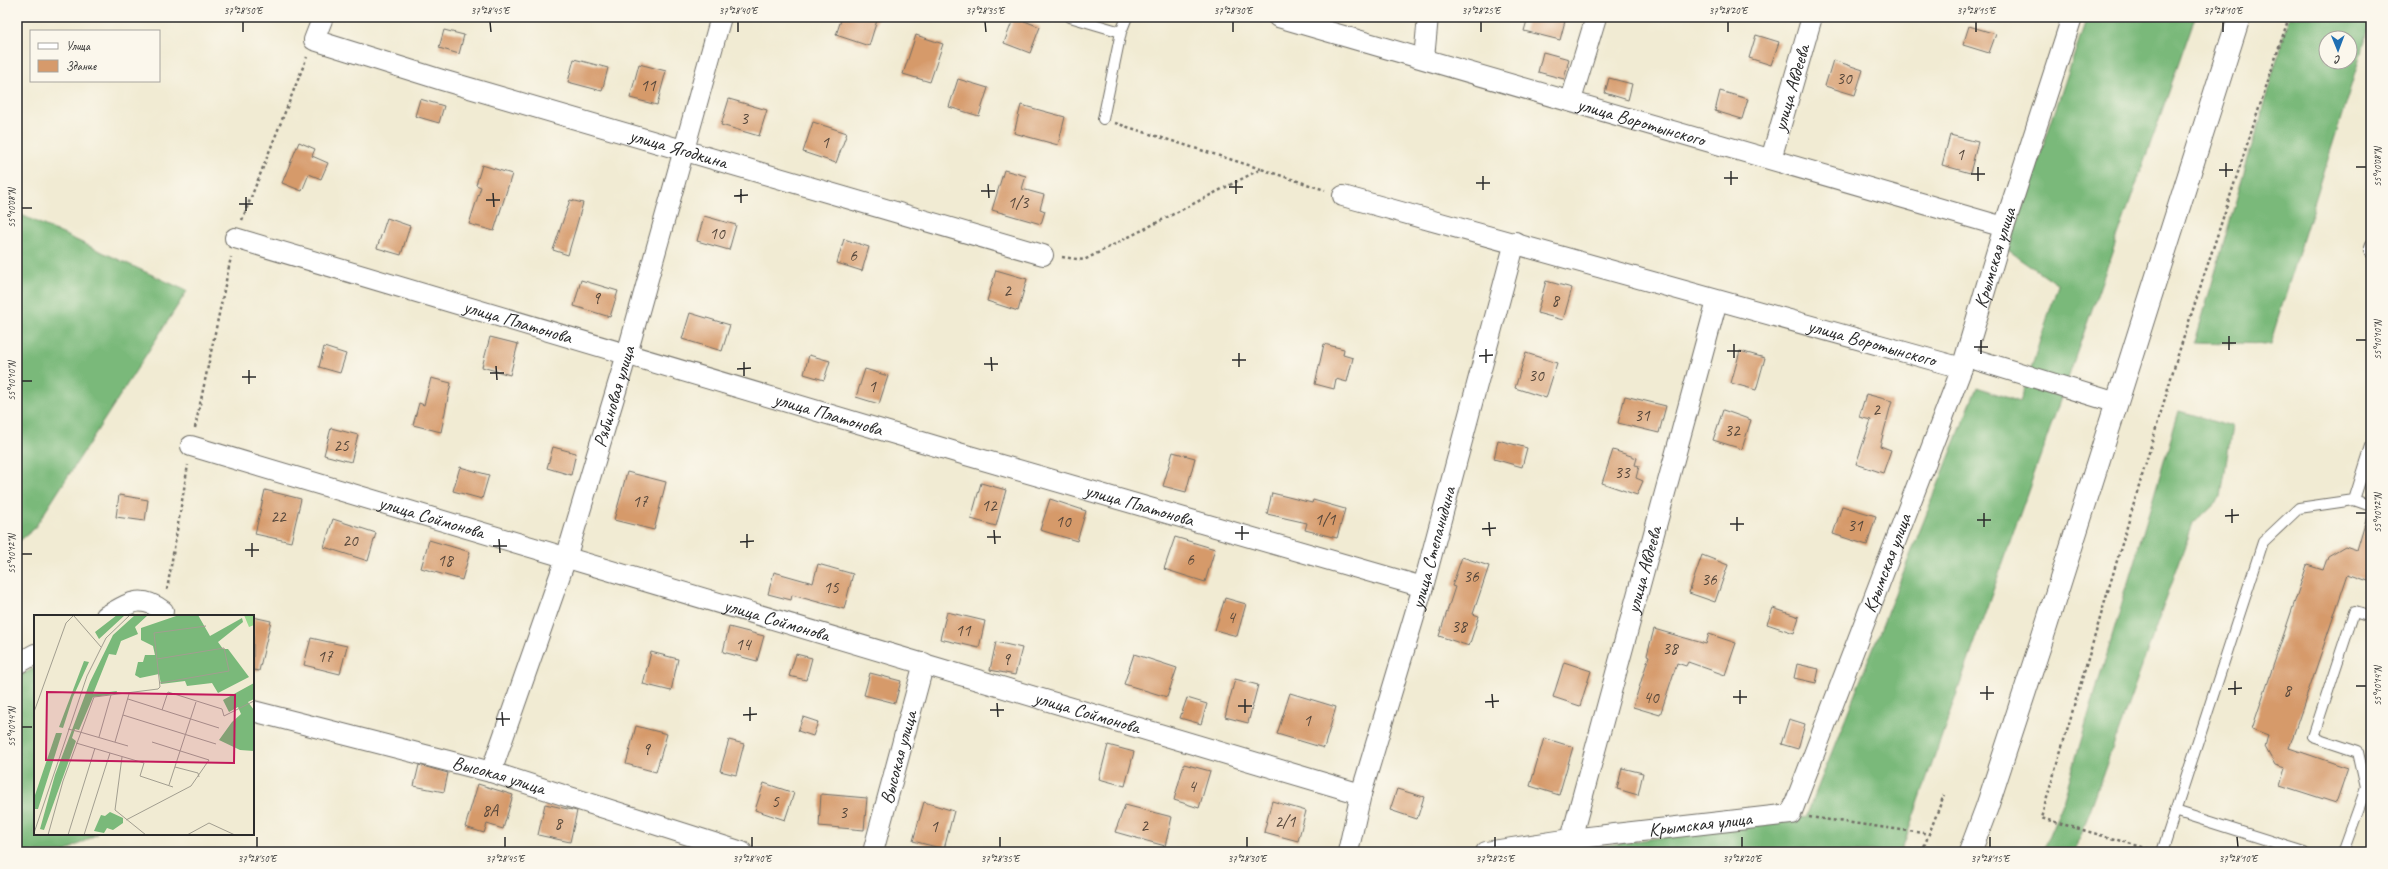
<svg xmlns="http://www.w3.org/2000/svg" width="2388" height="869" viewBox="0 0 2388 869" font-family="Caveat,sans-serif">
	<rect width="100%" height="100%" fill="#fbf7ec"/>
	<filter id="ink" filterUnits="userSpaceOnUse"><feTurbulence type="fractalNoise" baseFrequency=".025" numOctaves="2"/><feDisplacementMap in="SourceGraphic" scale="8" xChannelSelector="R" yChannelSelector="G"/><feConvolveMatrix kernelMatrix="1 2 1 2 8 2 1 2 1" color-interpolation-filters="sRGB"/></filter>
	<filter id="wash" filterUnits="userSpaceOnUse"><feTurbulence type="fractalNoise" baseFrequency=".012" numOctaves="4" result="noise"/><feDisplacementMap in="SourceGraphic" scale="16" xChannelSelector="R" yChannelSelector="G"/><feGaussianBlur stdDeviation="0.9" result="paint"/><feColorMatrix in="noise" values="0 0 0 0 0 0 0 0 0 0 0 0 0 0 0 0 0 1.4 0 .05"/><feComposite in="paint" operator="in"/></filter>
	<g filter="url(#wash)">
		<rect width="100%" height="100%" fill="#f1ebd3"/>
		<path fill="#7ab97a" stroke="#527252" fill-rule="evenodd" d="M 2087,17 L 2195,17 L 1901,852 L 1805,852 L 1806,848 L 1779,852 L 1557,852 L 1806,817 L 1977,387 L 2020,402 L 2058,285 L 2008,250 Z
			M 2289,17 L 2371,17 L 2371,22 L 2270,344 L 2195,342 ZM 2326,38 L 2350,38 L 2350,62 L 2326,62 Z
			M 17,213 L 187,291 L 34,529 L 17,543 Z
			M 2179,411 L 2232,426 L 2221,497 L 2193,524 L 2075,852 L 2042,852 L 2061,808 Z
			M 35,668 L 35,834 L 97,834 L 65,852 L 17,852 L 17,677 Z"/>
		<g id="blocks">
			<path fill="#d69a6b" d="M 842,17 L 878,17 L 869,46 L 836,35 Z
				M 1014,17 L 1040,27 L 1030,53 L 1004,43 Z
				M 1528,17 L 1548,17 L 1565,21 L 1560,40 L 1524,31 Z
				M 1969,26 L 1996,34 L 1989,53 L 1963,45 Z
				M 444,30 L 464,35 L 459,54 L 439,48 Z
				M 916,35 L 943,44 L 930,82 L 903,74 Z
				M 1756,35 L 1779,42 L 1771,65 L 1749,58 Z
				M 1543,52 L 1569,59 L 1564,79 L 1538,72 Z
				M 574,59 L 608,68 L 602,91 L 568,82 Z
				M 1833,60 L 1863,70 L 1855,95 L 1825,86 Z
				M 639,64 L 666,71 L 657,105 L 630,98 Z
				M 1609,78 L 1632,84 L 1628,100 L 1605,93 Z
				M 958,79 L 988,88 L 979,116 L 949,107 Z
				M 1720,91 L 1748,99 L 1742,119 L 1715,111 Z
				M 420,99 L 444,106 L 439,123 L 415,116 Z
				M 729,99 L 767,110 L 759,136 L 721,125 Z
				M 1021,105 L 1065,117 L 1058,145 L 1014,133 Z
				M 813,122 L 847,133 L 836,163 L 803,152 Z
				M 1950,135 L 1978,142 L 1970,173 L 1942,165 Z
				M 299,142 L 315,149 L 312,156 L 328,163 L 321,179 L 309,174 L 302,191 L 282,183 Z
				M 482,165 L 512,174 L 494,231 L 469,224 L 481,187 L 476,185 Z
				M 1004,170 L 1026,176 L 1022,189 L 1044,195 L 1040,209 L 1045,211 L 1041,224 L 992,210 Z
				M 570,200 L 583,203 L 568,255 L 553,250 Z
				M 704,216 L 736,225 L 729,250 L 697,241 Z
				M 387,218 L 410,226 L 401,255 L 377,248 Z
				M 844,239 L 869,247 L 862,271 L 837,263 Z
				M 996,270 L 1027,279 L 1018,311 L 987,301 Z
				M 581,280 L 618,291 L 610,317 L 574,306 Z
				M 1546,281 L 1572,288 L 1563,320 L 1537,313 Z
				M 690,313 L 730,325 L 722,351 L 682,339 Z
				M 490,337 L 518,344 L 510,375 L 482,367 Z
				M 1324,344 L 1344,349 L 1343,355 L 1353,358 L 1347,382 L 1336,379 L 1334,389 L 1315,384 Z
				M 324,347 L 346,354 L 340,373 L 319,367 Z
				M 1740,351 L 1765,358 L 1756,390 L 1731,383 Z
				M 1526,353 L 1557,363 L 1546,398 L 1515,388 Z
				M 809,355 L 830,361 L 824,380 L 804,374 Z
				M 865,369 L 888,376 L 879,404 L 856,397 Z
				M 431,378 L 451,383 L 441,432 L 413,425 L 419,403 L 424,405 Z
				M 1866,394 L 1892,401 L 1880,446 L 1891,450 L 1883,473 L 1856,464 L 1871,420 L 1859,417 Z
				M 1625,396 L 1666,406 L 1659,433 L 1618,423 Z
				M 1723,410 L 1751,420 L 1742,449 L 1713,440 Z
				M 331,428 L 358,435 L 351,462 L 324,455 Z
				M 1498,440 L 1527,448 L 1522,467 L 1494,459 Z
				M 553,447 L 576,453 L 571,475 L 547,468 Z
				M 1613,450 L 1637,458 L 1635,465 L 1639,466 L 1636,478 L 1643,481 L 1637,495 L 1602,483 Z
				M 1173,452 L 1195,458 L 1186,492 L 1163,486 Z
				M 460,467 L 489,475 L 482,499 L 453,491 Z
				M 627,472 L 666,482 L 654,530 L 614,520 Z
				M 981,483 L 1006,490 L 996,526 L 971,519 Z
				M 265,490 L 301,499 L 291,542 L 255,534 Z
				M 1272,493 L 1312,503 L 1313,500 L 1345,509 L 1337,538 L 1305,530 L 1307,523 L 1267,514 Z
				M 119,495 L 148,500 L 145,521 L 116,517 Z
				M 1050,499 L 1086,511 L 1077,541 L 1040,530 Z
				M 1842,506 L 1876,516 L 1867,545 L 1833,534 Z
				M 2367,516 L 2371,517 L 2371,582 L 2348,574 L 2289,748 L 2348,768 L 2336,803 L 2280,785 L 2285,768 L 2275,765 L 2265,747 L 2268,735 L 2252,729 L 2307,565 L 2323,570 L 2328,556 L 2345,546 L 2357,550 Z
				M 333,519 L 376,533 L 368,561 L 324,547 Z
				M 1175,537 L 1215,549 L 1205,582 L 1164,569 Z
				M 429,540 L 470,552 L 462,580 L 421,568 Z
				M 1702,555 L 1728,565 L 1715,602 L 1689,593 Z
				M 1462,557 L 1489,566 L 1473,614 L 1479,616 L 1469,646 L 1439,636 L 1455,587 L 1452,586 Z
				M 818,564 L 853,574 L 844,609 L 792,595 L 791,600 L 768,594 L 774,572 L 813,583 Z
				M 1225,598 L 1246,604 L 1237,636 L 1215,630 Z
				M 1773,608 L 1799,617 L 1794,633 L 1767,624 Z
				M 947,612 L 985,621 L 979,648 L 940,639 Z
				M 253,617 L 271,621 L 259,671 L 253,670 Z
				M 729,627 L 764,636 L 757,661 L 723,652 Z
				M 1654,629 L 1706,644 L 1709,634 L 1736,643 L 1725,675 L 1688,662 L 1686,666 L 1677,663 L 1660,715 L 1633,707 L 1649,656 L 1647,655 Z
				M 311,638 L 347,646 L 340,674 L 304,665 Z
				M 996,642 L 1022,648 L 1015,675 L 990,670 Z
				M 651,652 L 678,659 L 671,691 L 643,684 Z
				M 796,654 L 812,658 L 806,680 L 789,676 Z
				M 1134,654 L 1177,668 L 1167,697 L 1124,684 Z
				M 1564,662 L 1591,671 L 1580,706 L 1553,697 Z
				M 1797,664 L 1819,669 L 1816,683 L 1794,678 Z
				M 870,673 L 901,681 L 895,703 L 864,695 Z
				M 1235,679 L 1258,685 L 1248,723 L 1225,717 Z
				M 1290,693 L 1336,707 L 1324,748 L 1277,734 Z
				M 1187,698 L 1207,704 L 1201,724 L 1180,718 Z
				M 803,717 L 818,722 L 813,736 L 798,731 Z
				M 1789,719 L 1805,724 L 1798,749 L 1781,744 Z
				M 636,726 L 667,734 L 656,772 L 626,764 Z
				M 1544,738 L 1573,747 L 1559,795 L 1530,786 Z
				M 729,740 L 744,744 L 736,775 L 720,771 Z
				M 1108,745 L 1134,752 L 1125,786 L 1099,779 Z
				M 1184,764 L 1210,771 L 1199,808 L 1174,800 Z
				M 419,765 L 448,773 L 444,792 L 414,786 Z
				M 1622,768 L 1643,773 L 1638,795 L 1617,789 Z
				M 764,783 L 794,793 L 785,820 L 755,810 Z
				M 478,784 L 513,795 L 503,829 L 487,824 L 484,833 L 465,827 Z
				M 1397,789 L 1424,797 L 1417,819 L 1390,810 Z
				M 821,794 L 867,798 L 864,830 L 819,826 Z
				M 1272,801 L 1306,811 L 1298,841 L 1264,832 Z
				M 924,802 L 954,811 L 944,849 L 913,841 Z
				M 545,804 L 577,811 L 570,842 L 538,835 Z
				M 1125,805 L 1172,817 L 1165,846 L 1115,832 Z"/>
		</g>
	</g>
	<g filter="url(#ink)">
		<use href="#blocks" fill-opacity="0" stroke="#706e66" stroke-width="1"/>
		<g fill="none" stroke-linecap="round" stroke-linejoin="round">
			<g stroke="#706e66" stroke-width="12">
				<path id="service" d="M 1070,17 L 1121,32 L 1127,17
					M 1103,119 L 1121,32
					M 2371,244 L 2369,250 L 2371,253
					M 2354,500 L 2371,506
					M 2175,811 L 2305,852
					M 2162,852 L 2263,542 L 2299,508 L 2354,500 L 2371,446
					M 2343,852 L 2366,788 L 2358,752 L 2313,737 L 2354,612 L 2371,617"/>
			</g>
			<g stroke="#706e66" stroke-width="22">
				<g id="minor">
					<path id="s1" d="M 323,17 L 314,40 L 442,80 L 1043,255"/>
					<path id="s2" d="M 1278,17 L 2004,227"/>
					<path d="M 1424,58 L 1428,17"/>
					<path d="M 1571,100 L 1596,17"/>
					<path id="s3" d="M 1771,159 L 1812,17"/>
					<path id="s4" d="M 1343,196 L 1962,368"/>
					<path id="s5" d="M 235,238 L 959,453 L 1423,587"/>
					<path d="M 1967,357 L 2117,403"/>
					<path id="s6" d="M 191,446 L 1361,794"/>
					<path d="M 106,616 C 128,604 140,593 163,611 L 162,616"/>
					<path d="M 17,664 L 35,654"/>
					<path id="s7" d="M 253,711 L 491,772 L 742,852"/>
					<path id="s8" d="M 491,772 L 566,558 L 627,354 L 721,17"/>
					<path id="s9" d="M 1571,839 L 1717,301"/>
					<path id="s10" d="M 873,852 L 924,663"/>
					<path id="s11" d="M 1348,852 L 1361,794 L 1423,587 L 1515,242"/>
					<path id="s12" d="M 1486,852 L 1571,839 L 1791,814 L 1962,368 L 2004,227 L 2072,17"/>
				</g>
			</g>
			<g stroke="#706e66" stroke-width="24">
				<path id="primary" d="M 1970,852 L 1987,807 L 2042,639 L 2239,17"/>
			</g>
			<path stroke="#706e66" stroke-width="2.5" stroke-dasharray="3 3" stroke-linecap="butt" d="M 1115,123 L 1261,169
				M 242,220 L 307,57
				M 1062,257 L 1084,260 L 1261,169 L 1325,190
				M 195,428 L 231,257
				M 167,590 L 188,465
				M 1809,817 L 1930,834
				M 2149,849 L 2041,818 L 2176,361 L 2289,17
				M 1922,852 L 1944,795"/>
			<use href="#service" stroke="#fff" stroke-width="10"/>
			<use href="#minor" stroke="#fff" stroke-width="20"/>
			<use href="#primary" stroke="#fff" stroke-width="22"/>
		</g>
	</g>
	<path fill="none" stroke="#2b2b2b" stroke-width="1.5" d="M 243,22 L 243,32M 490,22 L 491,32M 738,22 L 738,32M 985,22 L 986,32M 1233,22 L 1233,32M 1481,22 L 1481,32M 1728,22 L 1728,32M 1976,22 L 1976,32M 2223,22 L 2223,32M 2226,163 L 2226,177M 1978,167 L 1978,181M 2356,167 L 2366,167M 2219,170 L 2233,170M 1731,171 L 1731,185M 1971,174 L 1985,174M 1483,176 L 1483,190M 1724,178 L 1738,178M 1236,180 L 1236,194M 1476,183 L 1490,183M 988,184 L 989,198M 1229,187 L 1243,187M 741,189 L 741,203M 981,191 L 995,191M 493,193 L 494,207M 734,196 L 748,195M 246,197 L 246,211M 486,200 L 500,200M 239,204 L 253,204M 22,208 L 32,208M 2229,336 L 2229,350M 1981,340 L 1981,354M 2356,340 L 2366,340M 2222,343 L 2236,343M 1734,344 L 1734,358M 1974,347 L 1988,347M 1486,349 L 1486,363M 1727,351 L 1741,351M 1239,353 L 1239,367M 1479,356 L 1493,355M 991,357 L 992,371M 1232,360 L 1246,360M 744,362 L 744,376M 984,364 L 998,364M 496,366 L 497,380M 737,369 L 751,368M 249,370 L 249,384M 490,373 L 504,373M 242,377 L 256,377M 22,381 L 32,381M 2232,509 L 2232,523M 1984,513 L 1984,527M 2356,513 L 2366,513M 2225,516 L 2239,515M 1737,517 L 1737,531M 1977,520 L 1991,520M 1489,522 L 1490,536M 1730,524 L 1744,524M 1242,526 L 1242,540M 1482,529 L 1496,528M 994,530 L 995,544M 1235,533 L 1249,533M 747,534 L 747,548M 987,537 L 1001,537M 499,539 L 500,553M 740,542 L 754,541M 252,543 L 252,557M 493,546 L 507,546M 245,550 L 259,550M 22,554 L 32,554M 2235,681 L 2235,695M 1987,686 L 1987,700M 2356,686 L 2366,686M 2228,689 L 2242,688M 1740,690 L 1740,704M 1980,693 L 1994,693M 1492,694 L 1493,708M 1733,697 L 1747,697M 1245,699 L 1245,713M 1485,702 L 1499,701M 997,703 L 998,717M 1238,706 L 1252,706M 750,707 L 750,721M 990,710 L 1004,710M 502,712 L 503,726M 743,715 L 757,714M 496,719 L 510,719M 22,727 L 32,727M 257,837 L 257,847M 505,837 L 505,847M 752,837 L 752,847M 1000,837 L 1000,847M 1247,837 L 1247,847M 1495,837 L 1495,847M 1742,837 L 1742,847M 1990,837 L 1990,847M 2237,837 L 2238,847"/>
	<g text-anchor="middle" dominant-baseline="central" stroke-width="3" stroke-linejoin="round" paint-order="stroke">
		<g font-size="17" fill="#56473b">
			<text x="1844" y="78">30</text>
			<text x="648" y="85">11</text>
			<text x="744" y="118">3</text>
			<text x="825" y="142">1</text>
			<text x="1960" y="154">1</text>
			<text x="1018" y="202">1/3</text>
			<text x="717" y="233">10</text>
			<text x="853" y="255">6</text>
			<text x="1007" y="290">2</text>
			<text x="596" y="298">9</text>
			<text x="1555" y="300">8</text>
			<text x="1536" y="375">30</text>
			<text x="872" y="386">1</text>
			<text x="1876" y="409">2</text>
			<text x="1642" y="415">31</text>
			<text x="1732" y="430">32</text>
			<text x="341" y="445">25</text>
			<text x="1622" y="472">33</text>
			<text x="640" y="501">17</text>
			<text x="989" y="505">12</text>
			<text x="278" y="516">22</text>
			<text x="1325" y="519">1/1</text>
			<text x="1063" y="521">10</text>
			<text x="1855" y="525">31</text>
			<text x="350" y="540">20</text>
			<text x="1190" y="559">6</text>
			<text x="445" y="560">18</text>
			<text x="1471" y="576">36</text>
			<text x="1709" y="579">36</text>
			<text x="831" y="587">15</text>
			<text x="1231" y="617">4</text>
			<text x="1459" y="626">38</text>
			<text x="963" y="630">11</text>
			<text x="743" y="644">14</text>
			<text x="1670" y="648">38</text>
			<text x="325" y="656">17</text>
			<text x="1006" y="659">9</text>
			<text x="2287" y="690">8</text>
			<text x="1651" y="697">40</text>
			<text x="1307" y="720">1</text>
			<text x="646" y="749">9</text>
			<text x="1192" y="786">4</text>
			<text x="775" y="801">5</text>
			<text x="490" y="810">8А</text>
			<text x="843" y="812">3</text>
			<text x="1285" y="821">2/1</text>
			<text x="558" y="823">8</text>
			<text x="1144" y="825">2</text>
			<text x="934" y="826">1</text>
		</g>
		<g font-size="19" fill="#2b2b2b" stroke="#fbf7ec">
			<text stroke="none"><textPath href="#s3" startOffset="74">улица Авдеева</textPath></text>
			<text stroke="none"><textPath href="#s2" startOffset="378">улица Воротынского</textPath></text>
			<text stroke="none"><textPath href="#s1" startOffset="405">улица Ягодкина</textPath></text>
			<text stroke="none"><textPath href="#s12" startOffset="900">Крымская улица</textPath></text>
			<text stroke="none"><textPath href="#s5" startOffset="295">улица Платонова</textPath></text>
			<text stroke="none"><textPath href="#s4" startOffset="549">улица Воротынского</textPath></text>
			<text stroke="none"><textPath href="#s8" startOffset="395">Рябиновая улица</textPath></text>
			<text stroke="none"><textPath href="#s5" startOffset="619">улица Платонова</textPath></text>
			<text stroke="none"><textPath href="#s5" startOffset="943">улица Платонова</textPath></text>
			<text stroke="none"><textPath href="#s6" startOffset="251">улица Соймонова</textPath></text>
			<text stroke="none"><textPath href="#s11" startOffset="316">улица Степанидина</textPath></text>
			<text stroke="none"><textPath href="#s12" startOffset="576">Крымская улица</textPath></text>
			<text stroke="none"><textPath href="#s9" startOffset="279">улица Авдеева</textPath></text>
			<text stroke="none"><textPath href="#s6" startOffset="611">улица Соймонова</textPath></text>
			<text stroke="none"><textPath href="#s6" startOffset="935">улица Соймонова</textPath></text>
			<text stroke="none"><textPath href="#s10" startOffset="98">Высокая улица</textPath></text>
			<text stroke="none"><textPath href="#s7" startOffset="254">Высокая улица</textPath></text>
			<text stroke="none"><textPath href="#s12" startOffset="216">Крымская улица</textPath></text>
		</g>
	</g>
	<g transform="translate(34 615)">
		<rect width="220" height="220" fill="#f1ebd3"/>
		<path d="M 210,0 L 220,0 L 220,10 L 215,12 Z" fill="#98d98f"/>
		<path d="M 83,0 L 91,0 L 65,24 L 61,17 ZM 101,0 L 114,0 L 101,12 L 104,19 L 87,26 L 82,40 L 75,39 L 59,79 L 83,76 L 82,79 L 59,82 L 45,115 L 41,114 L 38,123 L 42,126 L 10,215 L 6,214 L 21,160 L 56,67 L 79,20 ZM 145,0 L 164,0 L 176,21 L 208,3 L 209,7 L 184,27 L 189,34 L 194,34 L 215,62 L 184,78 L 178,68 L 153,71 L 151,66 L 127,69 L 125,59 L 106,63 L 101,60 L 104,47 L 109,47 L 111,40 L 121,40 L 119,31 L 107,25 L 107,13 ZM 50,46 L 55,47 L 39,82 L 29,113 L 25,112 ZM 220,68 L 220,84 L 214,87 L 220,95 L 220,136 L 206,135 L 185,125 L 198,107 L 207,99 L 204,92 L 195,97 L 189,85 ZM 22,118 L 28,118 L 4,194 L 0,194 L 0,183 ZM 76,197 L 89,203 L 89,208 L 79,215 L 73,213 L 70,218 L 60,216 L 67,200 L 71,201 Z" fill="#7ab97a"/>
		<path fill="none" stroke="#a29e90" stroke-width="1" d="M 40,1 L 67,32M 123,44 L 190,33 L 195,56 L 126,68M 94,84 L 185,113M 128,95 L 134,77 L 188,94 L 190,101 L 220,86M 0,97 L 32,8 L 39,1M 89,100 L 182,129M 34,114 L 46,117M 46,117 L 94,131M 65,122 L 77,80M 81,127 L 95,79M 42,128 L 110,148 L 106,161 L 139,172M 88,142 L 81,195 L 112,220M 141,152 L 164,158 L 165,162M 135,170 L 162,87M 92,205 L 157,171 L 175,145 L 118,127M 0,218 L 53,61 L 72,23 L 96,0M 14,220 L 29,166 L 60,82 L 124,74 L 126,72 L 120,18 L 172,11M 34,220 L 61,133M 50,220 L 76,138M 153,220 L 175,208 L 201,220"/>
		<path fill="#c2185b" fill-opacity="0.15" stroke="#c2185b" stroke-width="2" d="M 13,77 L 201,80 L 200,148 L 12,145 Z"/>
		<rect width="220" height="220" fill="none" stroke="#2b2b2b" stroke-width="2"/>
	</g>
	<rect width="2388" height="869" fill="none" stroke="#fbf7ec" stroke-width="44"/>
	<rect x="30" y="30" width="130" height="52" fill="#fbf7ec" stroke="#a8a59f"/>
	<rect x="38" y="43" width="20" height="6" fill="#ffffff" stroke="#a8a59f"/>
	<text x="66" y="50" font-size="12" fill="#2b2b2b">Улица</text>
	<rect x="38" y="60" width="20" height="12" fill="#d69a6b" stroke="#a8a59f"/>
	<text x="66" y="70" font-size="12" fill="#2b2b2b">Здание</text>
	<g transform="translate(2338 50) rotate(179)"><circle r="19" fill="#fbf7ec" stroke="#a8a59f"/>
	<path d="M0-3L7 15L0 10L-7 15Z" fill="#1f6fb2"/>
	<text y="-6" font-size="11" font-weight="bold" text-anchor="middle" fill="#2b2b2b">С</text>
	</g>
	<rect x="22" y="22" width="2344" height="825" fill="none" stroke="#2b2b2b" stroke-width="1.5"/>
	<g font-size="10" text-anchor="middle" fill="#2b2b2b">
		<text x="243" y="14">37°28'50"E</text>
		<text x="490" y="14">37°28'45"E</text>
		<text x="738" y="14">37°28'40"E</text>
		<text x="985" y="14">37°28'35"E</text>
		<text x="1233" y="14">37°28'30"E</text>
		<text x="1481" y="14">37°28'25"E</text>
		<text x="1728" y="14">37°28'20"E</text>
		<text x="1976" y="14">37°28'15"E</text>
		<text x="2223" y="14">37°28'10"E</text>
		<text transform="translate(2377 167) rotate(-90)" y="4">55°10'08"N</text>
		<text transform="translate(11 208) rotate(-90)" y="4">55°10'08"N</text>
		<text transform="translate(2377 340) rotate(-90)" y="4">55°10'10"N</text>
		<text transform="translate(11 381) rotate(-90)" y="4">55°10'10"N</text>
		<text transform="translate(2377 513) rotate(-90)" y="4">55°10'12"N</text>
		<text transform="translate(11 554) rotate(-90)" y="4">55°10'12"N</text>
		<text transform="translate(2377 686) rotate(-90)" y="4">55°10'14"N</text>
		<text transform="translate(11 727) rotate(-90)" y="4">55°10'14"N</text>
		<text x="257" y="862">37°28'50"E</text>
		<text x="505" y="862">37°28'45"E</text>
		<text x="752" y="862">37°28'40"E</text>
		<text x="1000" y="862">37°28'35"E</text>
		<text x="1247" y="862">37°28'30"E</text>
		<text x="1495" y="862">37°28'25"E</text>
		<text x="1742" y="862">37°28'20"E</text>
		<text x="1990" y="862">37°28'15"E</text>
		<text x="2238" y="862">37°28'10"E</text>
	</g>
</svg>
